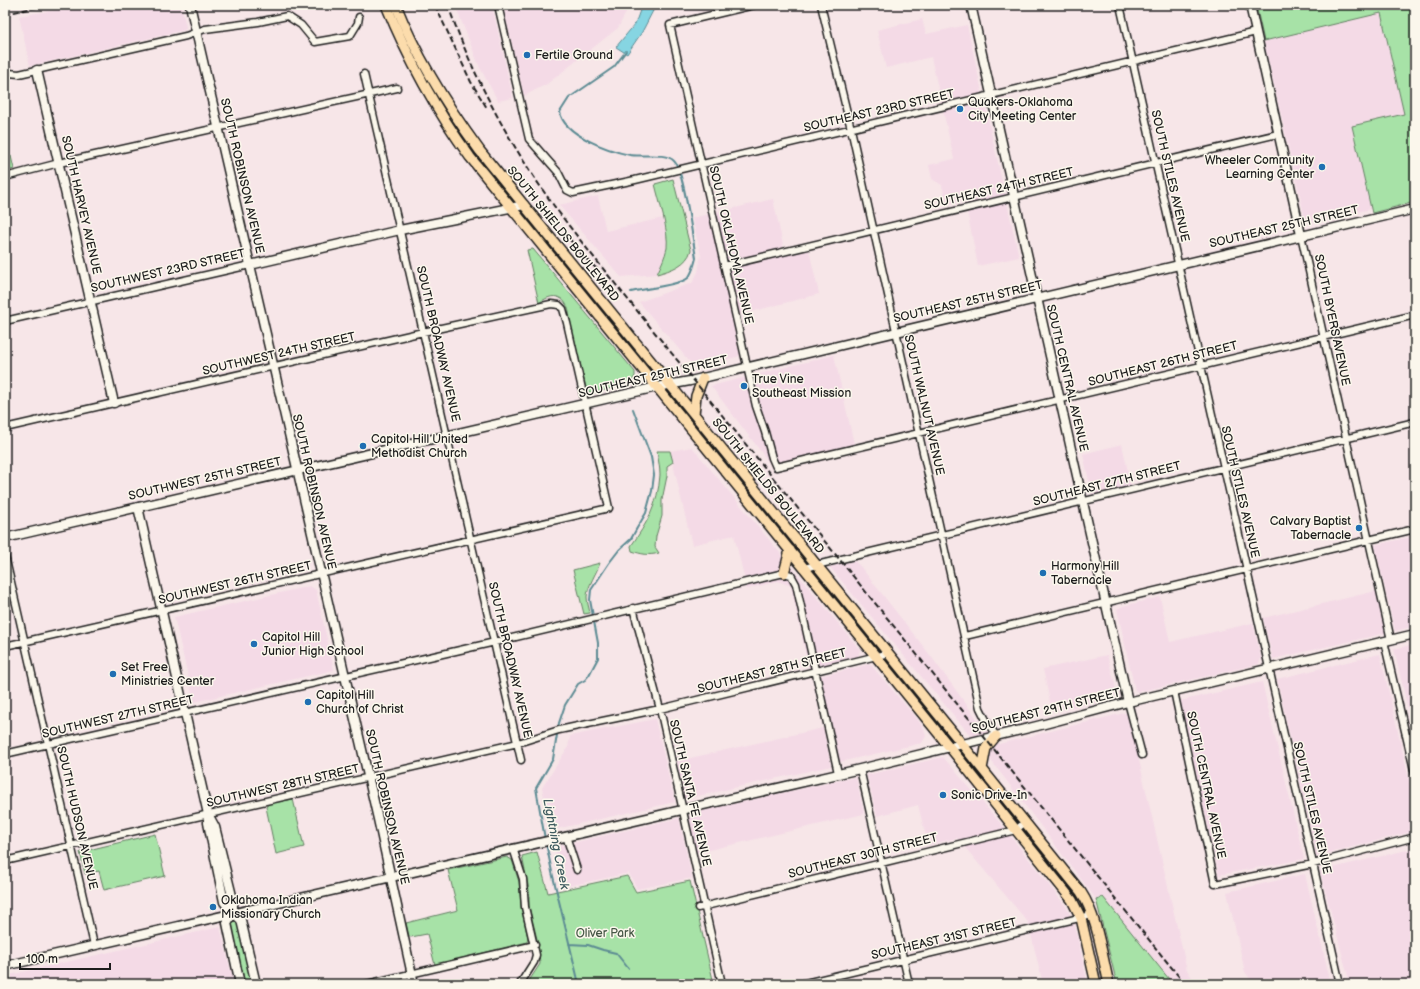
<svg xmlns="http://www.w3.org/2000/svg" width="1420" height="989" viewBox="0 0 1420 989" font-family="'Balsamiq Sans',sans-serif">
	<rect width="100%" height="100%" fill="#f7e6e8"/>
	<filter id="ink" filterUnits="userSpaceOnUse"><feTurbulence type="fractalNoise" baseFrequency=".025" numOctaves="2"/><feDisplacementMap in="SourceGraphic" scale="8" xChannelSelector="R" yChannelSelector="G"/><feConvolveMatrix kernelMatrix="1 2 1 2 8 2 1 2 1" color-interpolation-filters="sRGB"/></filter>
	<g filter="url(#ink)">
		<path fill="#f4dae6" d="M 84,5 L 181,5 L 186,27 L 185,30 L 30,66 L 19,16 Z
			M 455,5 L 492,5 L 513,98 L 498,101 L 480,68 Z
			M 503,5 L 630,5 L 618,28 L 547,84 L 524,96 Z
			M 1381,13 L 1404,114 L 1352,126 L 1371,209 L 1306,223 L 1264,41 Z
			M 922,19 L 926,34 L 967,25 L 1019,257 L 978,266 L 965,201 L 946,204 L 942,185 L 932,179 L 929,165 L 954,159 L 931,57 L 886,68 L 877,30 Z
			M 598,196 L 606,231 L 663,218 L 667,236 L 667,248 L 663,260 L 657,274 L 621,277 L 559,205 Z
			M 773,199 L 785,254 L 809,250 L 819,294 L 731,317 L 740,356 L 695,368 L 639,302 L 692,283 L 698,272 L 701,255 L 692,218 Z
			M 834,355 L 854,444 L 771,465 L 711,386 Z
			M 1122,444 L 1131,486 L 1096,495 L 1092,494 L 1083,454 Z
			M 692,447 L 853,641 L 860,650 L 858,657 L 809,669 L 791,586 L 778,581 L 747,589 L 734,535 L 692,545 L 670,451 Z
			M 1415,536 L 1415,626 L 1395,631 L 1375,545 Z
			M 854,561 L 860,566 L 930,655 L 983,727 L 999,744 L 1128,712 L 1187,970 L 1196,984 L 1173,984 L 1103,898 L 1096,899 L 990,759 L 830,567 Z
			M 310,586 L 316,590 L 334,670 L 194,702 L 174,617 Z
			M 1376,591 L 1386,633 L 1273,659 L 1263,618 Z
			M 1160,597 L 1170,642 L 1253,623 L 1261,658 L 1259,664 L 1138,692 L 1135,690 L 1117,609 L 1123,606 Z
			M 1415,644 L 1415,730 L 1413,731 L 1394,649 Z
			M 1380,654 L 1415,805 L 1415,831 L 1317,856 L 1277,679 Z
			M 1107,655 L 1115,684 L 1116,694 L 1114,699 L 1052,711 L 1043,669 Z
			M 870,664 L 918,720 L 924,729 L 926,736 L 922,743 L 840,762 L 821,676 Z
			M 1262,682 L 1304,859 L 1219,875 L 1180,701 Z
			M 655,719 L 675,802 L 552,830 L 542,788 L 568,747 L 570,736 Z
			M 823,728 L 831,766 L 685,799 L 677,761 Z
			M 943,757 L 1002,825 L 1067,908 L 1075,926 L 1088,984 L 1043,984 L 1028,922 L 957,838 L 928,845 L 918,805 L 877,816 L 867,775 Z
			M 856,777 L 864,814 L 696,853 L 688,818 L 693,813 Z
			M 679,818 L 692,878 L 637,889 L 629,873 L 564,887 L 555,847 Z
			M 1415,848 L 1415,984 L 1350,984 L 1320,871 Z
			M 1305,874 L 1331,984 L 1254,984 L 1245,972 L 1227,892 Z
			M 220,927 L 234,984 L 5,984 L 5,976 Z"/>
		<path fill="#a7e2a7" stroke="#627f62" d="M 1256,5 L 1415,5 L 1415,202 L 1372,213 L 1352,126 L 1404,114 L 1381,13 L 1264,41 Z
			M 11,156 L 14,169 L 5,172 L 5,158 Z
			M 673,179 L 691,250 C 687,265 671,270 657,274 C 661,265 665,257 667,248 C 669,231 659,201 655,184 Z
			M 533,249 L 635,372 L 635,376 L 631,383 L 593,393 L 589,392 L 586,388 L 570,322 C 570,301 558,288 539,303 L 527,250 Z
			M 657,451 L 670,451 L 673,462 L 667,466 L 667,476 L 662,500 L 662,516 L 656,536 L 655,547 L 659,553 C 649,556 641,554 632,551 L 631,546 C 647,523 658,505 660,475 C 660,467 658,459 657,451 Z
			M 600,563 C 597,572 587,587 587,597 C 587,602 589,608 590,613 L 584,614 L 573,570 Z
			M 293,799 L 304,847 L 276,854 L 266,807 L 268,804 Z
			M 155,834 L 165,876 L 104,890 L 99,871 L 85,874 L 80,852 Z
			M 537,852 L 548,893 L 627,876 L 636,892 L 690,881 L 714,984 L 527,984 L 540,964 L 538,943 L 529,906 L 529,890 L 522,856 Z
			M 507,857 L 512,860 L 519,882 L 521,907 L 528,938 L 527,942 L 435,965 L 427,934 L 411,937 L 409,936 L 406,923 L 458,910 L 448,870 Z
			M 1103,897 L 1173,984 L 1117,984 L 1096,899 Z
			M 236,922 L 239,925 L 253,984 L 245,984 L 231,926 L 233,923 Z"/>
		<path fill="#86d5e2" stroke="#5c8b93" d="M 642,5 L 656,5 L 642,32 L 627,54 L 616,47 L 635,24 Z"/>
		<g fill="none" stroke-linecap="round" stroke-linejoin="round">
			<path stroke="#5c8b93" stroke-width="2" d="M 626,51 L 614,67 L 569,98 L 560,112 C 563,135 610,151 630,155 C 642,157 666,152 674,161 C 684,170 693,241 696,258 C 694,265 693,272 688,278 C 681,285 643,289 631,292
				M 545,839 L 536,788 L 553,759 L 559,723 L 565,705 L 578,684 L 585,680 L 589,675 L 598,658 L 598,643 L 590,600 L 591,590 L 609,563 L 619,550 L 631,539 L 637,528 L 646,513 L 652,491 L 654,475 L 651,457 L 633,409
				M 546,843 L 552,872 L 579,984
				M 569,944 L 588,945 L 603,950 L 616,953 L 628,968"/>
			<g stroke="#1c1c1c" stroke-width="9">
				<path id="street" d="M 498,5 L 529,139 L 558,172 L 567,190 L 573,193 L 635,180 L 1256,32
					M 754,5 L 670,25 L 756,406 L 765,432 L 772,458 L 776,467 L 1415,315
					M 821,5 L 851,129 L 980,708 L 985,718 L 996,736
					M 1120,5 L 1340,984
					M 5,66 L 9,73 L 19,74 L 186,36 L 205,29 L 258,22 L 287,16 L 301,25 L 315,42 L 350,36 L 358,23 L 359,17
					M 364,74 L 521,760
					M 5,177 L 59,163 L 397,88
					M 1301,235 L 1391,640
					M 724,266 L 1278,134
					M 5,321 L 250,265
					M 5,428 L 423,332 L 551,304 L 559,305 L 563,309 L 567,323 L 609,508 L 5,646
					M 5,556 L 94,945
					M 804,568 L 1415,422
					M 633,608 L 660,709 L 722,984
					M 965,636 L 1415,529
					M 1384,641 L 1415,774
					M 1174,691 L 1215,884 L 1313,864 L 1415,837
					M 1128,702 L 1142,755
					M 1407,738 L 1415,736
					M 5,754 L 495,642 L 784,573 L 791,575 L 796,584 L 838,773
					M 860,769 L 909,984
					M 566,836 L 577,870
					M 513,848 L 523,879 L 525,907 L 536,955 L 534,962 L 520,984
					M 5,861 L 518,743 L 559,730 L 660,709 L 889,653
					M 698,908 L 1016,830 L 1025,822
					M 367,984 L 535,945
					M 801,984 L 1092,915"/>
			</g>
			<g stroke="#1c1c1c" stroke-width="11">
				<path id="secondary" d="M 190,5 L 378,819 L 414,984
					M 971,5 L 1128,702
					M 1250,5 L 1301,235
					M 37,70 L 114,403
					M 250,265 L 400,230 L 524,205
					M 138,507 L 208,814 L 215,827 L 233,900 L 233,913 L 227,923 L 240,984
					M 5,538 L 657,387 L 690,381 L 1415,209
					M 208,817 L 208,823 L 224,902 L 233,913 L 241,920 L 256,984
					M 5,966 L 860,769 L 1037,726 L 1128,702 L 1415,634"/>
			</g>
			<g stroke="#1c1c1c" stroke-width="12">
				<path id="primary" d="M 386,5 C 408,59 436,110 470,157 L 956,755 L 1072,900 L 1081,918 L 1096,984
					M 396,5 C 417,58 447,106 480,151 L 954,734 L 1081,892 C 1097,916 1102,955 1109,984
					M 694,414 L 696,396 L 703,378
					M 784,573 L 790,550
					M 982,769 L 986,748 L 996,736"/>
			</g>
			<use href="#street" stroke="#fbf7ec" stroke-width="6"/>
			<use href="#secondary" stroke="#fbf7ec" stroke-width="8"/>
			<use href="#primary" stroke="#fcdcac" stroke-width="9"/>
			<path stroke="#1c1c1c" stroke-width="2" stroke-dasharray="6 3" stroke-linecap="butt" d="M 435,5 L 471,82 L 487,108
				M 448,5 C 470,69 502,130 540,186 C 561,217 585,246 608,275 L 1185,984
				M 5,14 L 47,5
				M 569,238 L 579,252 L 599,271"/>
		</g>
	</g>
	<g fill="#1f6fb2" stroke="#fbf7ec" stroke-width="1.5">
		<circle cx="527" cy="55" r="4"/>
		<circle cx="960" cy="109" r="4"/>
		<circle cx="1322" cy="167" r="4"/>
		<circle cx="744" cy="386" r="4"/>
		<circle cx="363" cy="446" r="4"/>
		<circle cx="1359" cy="528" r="4"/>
		<circle cx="1043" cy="573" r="4"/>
		<circle cx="254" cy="644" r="4"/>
		<circle cx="113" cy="674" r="4"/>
		<circle cx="308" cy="702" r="4"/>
		<circle cx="943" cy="795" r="4"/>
		<circle cx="213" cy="907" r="4"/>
	</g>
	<g text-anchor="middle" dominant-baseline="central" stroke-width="3" stroke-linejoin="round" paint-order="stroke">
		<g font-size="12" fill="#1c1c1c" stroke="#fbf7ec" text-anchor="start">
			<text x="535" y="55">Fertile Ground</text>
			<text x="968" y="102">Quakers-Oklahoma<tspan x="968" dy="14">City Meeting Center</tspan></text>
			<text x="1314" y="160" text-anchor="end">Wheeler Community<tspan x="1314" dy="14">Learning Center</tspan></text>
			<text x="752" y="379">True Vine<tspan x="752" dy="14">Southeast Mission</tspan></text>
			<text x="371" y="439">Capitol Hill United<tspan x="371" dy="14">Methodist Church</tspan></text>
			<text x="1351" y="521" text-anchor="end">Calvary Baptist<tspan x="1351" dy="14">Tabernacle</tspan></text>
			<text x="1051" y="566">Harmony Hill<tspan x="1051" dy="14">Tabernacle</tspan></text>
			<text x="262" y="637">Capitol Hill<tspan x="262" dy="14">Junior High School</tspan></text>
			<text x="121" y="667">Set Free<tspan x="121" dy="14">Ministries Center</tspan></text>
			<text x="316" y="695">Capitol Hill<tspan x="316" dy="14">Church of Christ</tspan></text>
			<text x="951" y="795">Sonic Drive-In</text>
			<text x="221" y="900">Oklahoma Indian<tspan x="221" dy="14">Missionary Church</tspan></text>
		</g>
		<g font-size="12" fill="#1c1c1c" stroke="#fbf7ec">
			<text transform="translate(879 111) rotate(-13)">SOUTHEAST 23RD STREET</text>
			<text transform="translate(242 176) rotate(77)">SOUTH ROBINSON AVENUE</text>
			<text transform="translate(1170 176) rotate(77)">SOUTH STILES AVENUE</text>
			<text transform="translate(999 189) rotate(-13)">SOUTHEAST 24TH STREET</text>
			<text transform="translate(81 205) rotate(77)">SOUTH HARVEY AVENUE</text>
			<text transform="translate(1284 227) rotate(-13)">SOUTHEAST 25TH STREET</text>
			<text transform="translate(563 234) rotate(51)">SOUTH SHIELDS BOULEVARD</text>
			<text transform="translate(731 245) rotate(77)">SOUTH OKLAHOMA AVENUE</text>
			<text transform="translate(168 271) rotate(-13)">SOUTHWEST 23RD STREET</text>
			<text transform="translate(968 302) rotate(-13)">SOUTHEAST 25TH STREET</text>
			<text transform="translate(1332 320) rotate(78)">SOUTH BYERS AVENUE</text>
			<text transform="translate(438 344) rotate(77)">SOUTH BROADWAY AVENUE</text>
			<text transform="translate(279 354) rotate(-13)">SOUTHWEST 24TH STREET</text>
			<text transform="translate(1163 364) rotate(-14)">SOUTHEAST 26TH STREET</text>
			<text transform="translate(653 377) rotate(-13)">SOUTHEAST 25TH STREET</text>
			<text transform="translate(1067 378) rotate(77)">SOUTH CENTRAL AVENUE</text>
			<text transform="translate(924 405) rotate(77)">SOUTH WALNUT AVENUE</text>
			<text transform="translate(205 479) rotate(-13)">SOUTHWEST 25TH STREET</text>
			<text transform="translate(1107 484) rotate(-14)">SOUTHEAST 27TH STREET</text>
			<text transform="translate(768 486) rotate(51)">SOUTH SHIELDS BOULEVARD</text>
			<text transform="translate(314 492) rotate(77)">SOUTH ROBINSON AVENUE</text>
			<text transform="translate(1240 492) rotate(77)">SOUTH STILES AVENUE</text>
			<text transform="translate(235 583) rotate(-13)">SOUTHWEST 26TH STREET</text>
			<text transform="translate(510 660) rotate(77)">SOUTH BROADWAY AVENUE</text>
			<text transform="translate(772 671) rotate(-14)">SOUTHEAST 28TH STREET</text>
			<text transform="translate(1046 711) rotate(-14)">SOUTHEAST 29TH STREET</text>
			<text transform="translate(118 717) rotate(-13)">SOUTHWEST 27TH STREET</text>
			<text transform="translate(1206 785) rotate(78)">SOUTH CENTRAL AVENUE</text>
			<text transform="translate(283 786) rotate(-13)">SOUTHWEST 28TH STREET</text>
			<text transform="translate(690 793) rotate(77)">SOUTH SANTA FE AVENUE</text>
			<text transform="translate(387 807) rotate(77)">SOUTH ROBINSON AVENUE</text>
			<text transform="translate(1312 808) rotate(77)">SOUTH STILES AVENUE</text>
			<text transform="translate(77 818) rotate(77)">SOUTH HUDSON AVENUE</text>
			<text transform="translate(863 856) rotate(-14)">SOUTHEAST 30TH STREET</text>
			<text transform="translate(944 939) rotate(-13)">SOUTHEAST 31ST STREET</text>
		</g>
		<g font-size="12" fill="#465746" stroke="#fbf7ec">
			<text x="605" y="933">Oliver Park</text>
		</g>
		<g font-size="13" font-style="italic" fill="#415d61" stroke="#fbf7ec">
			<text transform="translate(556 844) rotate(79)">Lightning Creek</text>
		</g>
	</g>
	<rect width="1420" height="989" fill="none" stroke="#fbf7ec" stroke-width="20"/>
	<rect x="10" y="10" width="1400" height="969" fill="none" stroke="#1c1c1c" stroke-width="1.5" filter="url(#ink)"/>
	<path d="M20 963v6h90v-6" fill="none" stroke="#1c1c1c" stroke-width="2"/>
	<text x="26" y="963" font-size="12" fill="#1c1c1c" stroke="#fbf7ec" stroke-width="3" paint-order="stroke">100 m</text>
</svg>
